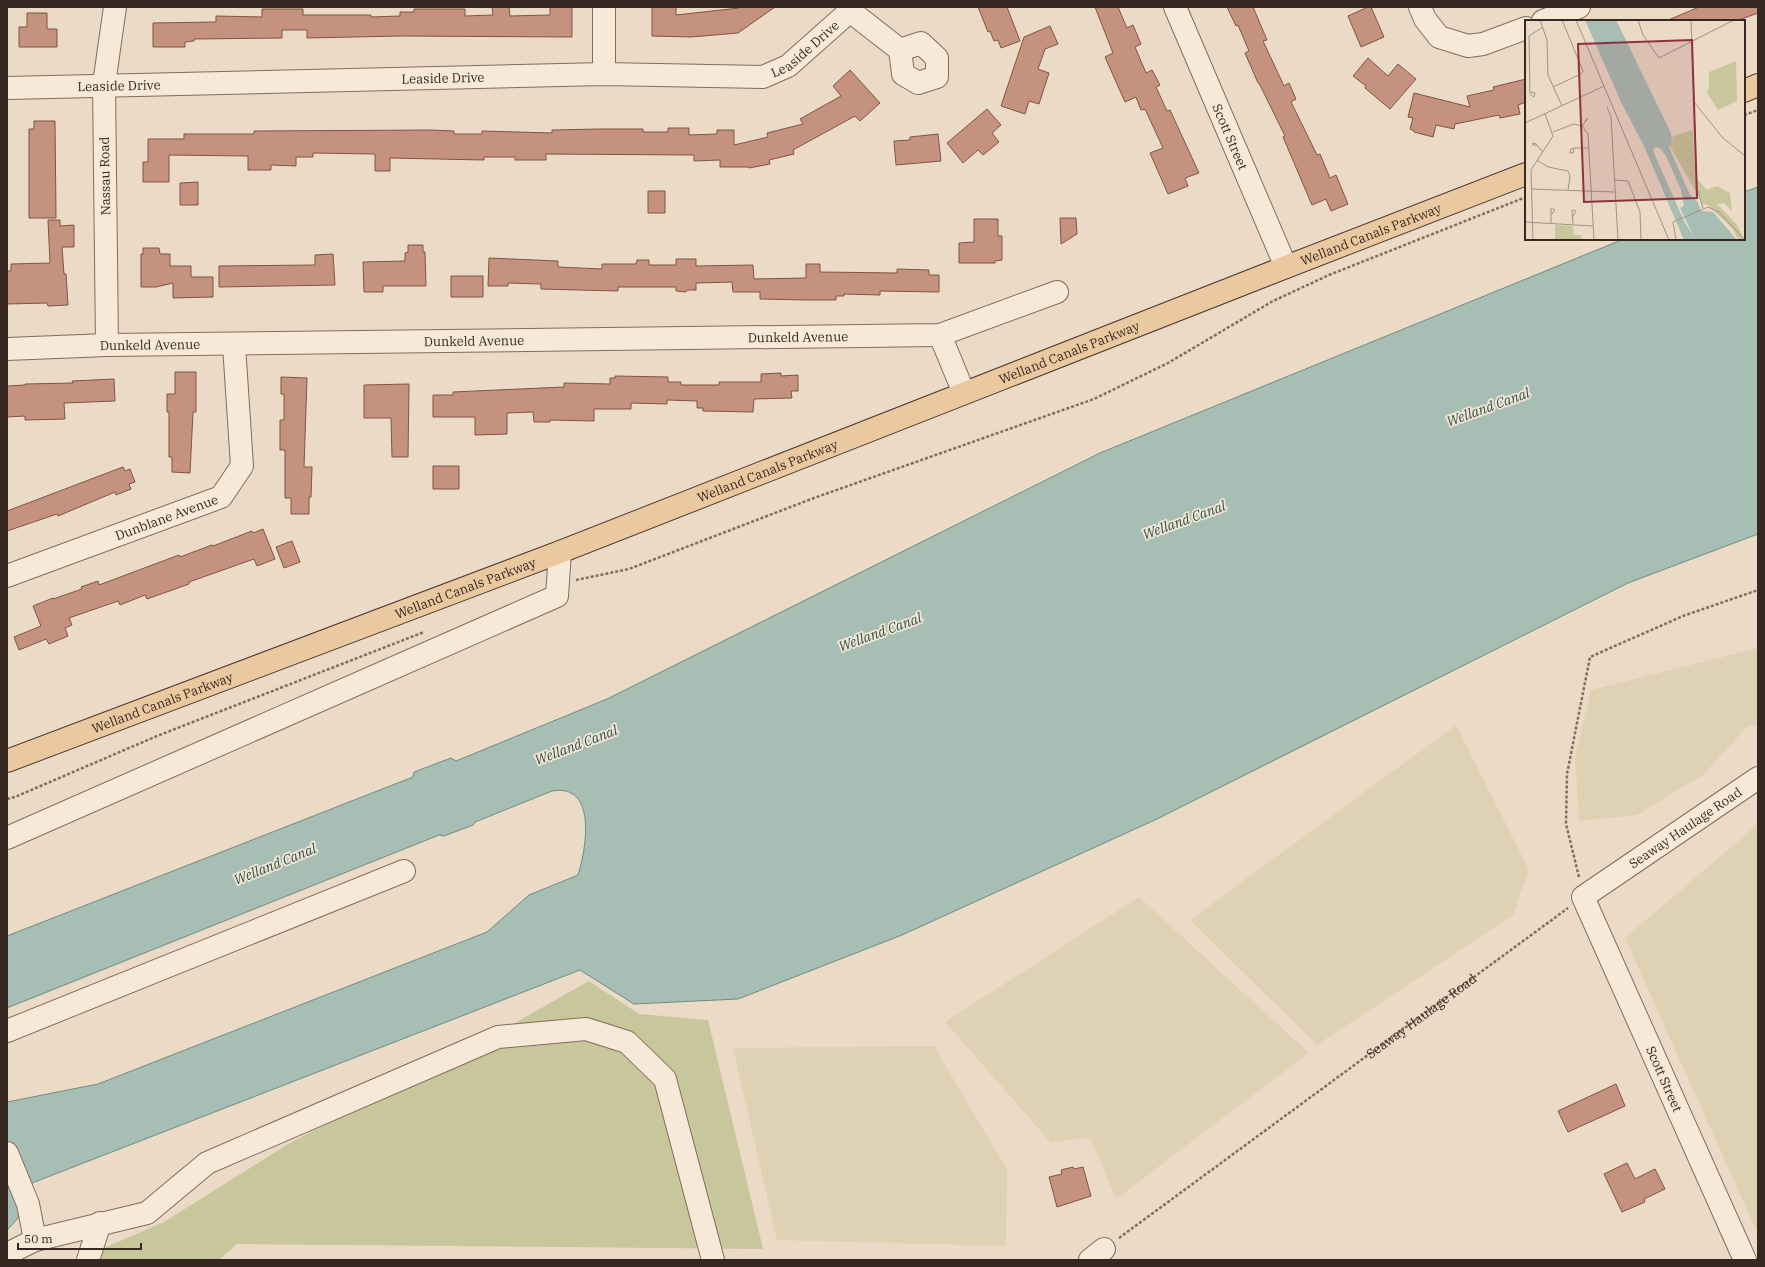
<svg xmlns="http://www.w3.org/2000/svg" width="1765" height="1267" viewBox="0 0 1765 1267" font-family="'IBM Plex Serif',serif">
	<rect width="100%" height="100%" fill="#eadac6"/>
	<path fill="#dfd2b4" d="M 1758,648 L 1758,724 L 1746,728 L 1703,775 L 1637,815 L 1579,821 L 1575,756 L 1591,690 Z
		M 1456,725 L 1529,870 L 1513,915 L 1317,1045 L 1190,920 Z
		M 1758,824 L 1758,1234 L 1625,938 Z
		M 1139,897 L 1309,1053 L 1116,1199 L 1090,1137 L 1051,1143 L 945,1022 Z
		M 934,1046 L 1007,1170 L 1006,1246 L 777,1240 L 733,1048 Z"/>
	<path fill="#c8c79b" d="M 589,981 L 639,1014 L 708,1020 L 763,1249 L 237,1244 L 219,1260 L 76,1260 L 164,1222 L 288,1144 L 450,1060 Z"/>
	<path fill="#a7beb4" stroke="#6e8c80" d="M 1758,187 L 1758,534 L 1628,583 L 1157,819 L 902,935 L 738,999 L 634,1004 L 580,970 L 32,1183 C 25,1205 24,1214 7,1230 L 7,1102 L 98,1084 L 487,932 L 529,895 L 578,875 C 586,850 598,783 552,791 L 475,822 L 473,825 L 444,836 L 439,835 L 7,1008 L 7,936 L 413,777 L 414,772 L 451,758 L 456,761 L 607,699 L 1100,453 L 1614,243 L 1624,239 L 1744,239 L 1744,192 Z"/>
	<path fill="#c5927f" stroke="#815445" d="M 492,7 L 509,7 L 510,16 L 550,15 L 550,7 L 572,7 L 572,37 L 401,36 L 307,38 L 307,30 L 282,30 L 282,38 L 194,39 L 194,41 L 185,42 L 185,47 L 153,47 L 153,23 L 216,22 L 216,16 L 262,17 L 262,9 L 303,9 L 303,15 L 371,15 L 371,17 L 400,16 L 400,12 L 414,12 L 414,9 L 465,9 L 465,16 L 493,15 Z
		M 652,7 L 676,7 L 676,15 L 739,8 L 738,7 L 775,7 L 738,33 L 691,37 L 652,36 Z
		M 978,7 L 1007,7 L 1020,41 L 1001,48 L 998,40 L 994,41 L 990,31 L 988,32 Z
		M 1095,7 L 1118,7 L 1127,28 L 1133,25 L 1141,44 L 1135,47 L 1146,73 L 1152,70 L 1160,85 L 1156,87 L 1167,111 L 1170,110 L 1199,173 L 1185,178 L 1188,186 L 1168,194 L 1150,153 L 1163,148 L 1145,109 L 1141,110 L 1136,97 L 1125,102 L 1105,57 L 1113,53 Z
		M 1227,7 L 1253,7 L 1267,40 L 1263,41 L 1284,86 L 1289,83 L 1296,99 L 1291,102 L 1317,155 L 1320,154 L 1330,178 L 1336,175 L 1348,204 L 1331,211 L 1326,199 L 1312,205 L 1283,137 L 1285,136 L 1259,83 L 1258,83 L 1245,53 L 1249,51 L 1238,25 L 1236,26 Z
		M 1368,7 L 1371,7 L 1384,37 L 1361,47 L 1348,16 Z
		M 1699,7 L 1758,7 L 1758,13 L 1736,21 L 1666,21 Z
		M 27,13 L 47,13 L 47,29 L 57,29 L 57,47 L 19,47 L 19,27 L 27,27 Z
		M 1050,26 L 1058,44 L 1045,49 L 1038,69 L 1049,73 L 1039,104 L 1029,101 L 1025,114 L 1001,106 L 1024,37 Z
		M 1368,58 L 1388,76 L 1398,64 L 1416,79 L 1390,109 L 1365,88 L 1366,86 L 1353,76 Z
		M 850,70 L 880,103 L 860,121 L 855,116 L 793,150 L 794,154 L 769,160 L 770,164 L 749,168 L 749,167 L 720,167 L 720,160 L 694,161 L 694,155 L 546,154 L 546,160 L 515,160 L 515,157 L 484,157 L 484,160 L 390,158 L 390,171 L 375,171 L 375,154 L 313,153 L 313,157 L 296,157 L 296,166 L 271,165 L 271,170 L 248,170 L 248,156 L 169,155 L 169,182 L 143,182 L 143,162 L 148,162 L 148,139 L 184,139 L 184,134 L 254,134 L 254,131 L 431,130 L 454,131 L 454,134 L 482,134 L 482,131 L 552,133 L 552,130 L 599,129 L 643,129 L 643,132 L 668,132 L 668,128 L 689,128 L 689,135 L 717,134 L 717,130 L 734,130 L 734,145 L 768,137 L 767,133 L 803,124 L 800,119 L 841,96 L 833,86 Z
		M 1526,79 L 1526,102 L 1518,105 L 1520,114 L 1500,118 L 1499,115 L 1455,124 L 1454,129 L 1436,125 L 1433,137 L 1414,132 L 1414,131 L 1410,129 L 1413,118 L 1408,117 L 1414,93 L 1470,107 L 1467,96 L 1494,90 L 1493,87 Z
		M 987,109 L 1001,125 L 992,133 L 999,142 L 983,155 L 978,150 L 963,163 L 947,143 Z
		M 34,121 L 55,121 L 56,218 L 29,218 L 29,129 L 34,129 Z
		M 938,134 L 941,161 L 896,165 L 894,141 L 910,140 L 910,137 Z
		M 198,182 L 198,205 L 180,205 L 180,183 Z
		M 648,191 L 665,191 L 665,213 L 648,213 Z
		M 1060,218 L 1076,218 L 1077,234 L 1061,244 Z
		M 974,219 L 998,219 L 998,236 L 1002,236 L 1002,260 L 995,261 L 995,263 L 959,263 L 959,243 L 974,242 Z
		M 48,220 L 60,220 L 60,226 L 74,225 L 74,247 L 62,247 L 64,274 L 66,274 L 68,305 L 48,306 L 47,303 L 7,304 L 7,271 L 11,271 L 11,264 L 50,263 Z
		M 408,245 L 423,245 L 423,252 L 425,252 L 426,286 L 383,286 L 383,292 L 364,292 L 363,262 L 405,261 L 405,253 L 408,252 Z
		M 143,248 L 159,248 L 160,254 L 170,254 L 170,266 L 191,266 L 191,277 L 213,277 L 213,297 L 173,298 L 173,283 L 156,287 L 141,287 L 141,254 L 143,254 Z
		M 333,254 L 335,285 L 219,287 L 219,266 L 315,265 L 315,255 Z
		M 489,258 L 558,261 L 558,267 L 602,269 L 602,264 L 636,264 L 637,260 L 649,260 L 649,265 L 676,265 L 676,259 L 696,259 L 696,266 L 753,265 L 754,279 L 806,278 L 806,264 L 820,264 L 820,272 L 897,273 L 897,269 L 929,270 L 929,275 L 939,275 L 939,292 L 880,291 L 880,295 L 844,294 L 844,296 L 836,296 L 836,300 L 806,300 L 760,299 L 760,292 L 733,292 L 732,282 L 696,283 L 696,290 L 687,290 L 686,292 L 676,291 L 676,287 L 618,287 L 618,291 L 541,289 L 541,284 L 508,283 L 508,286 L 488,286 Z
		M 451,276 L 483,276 L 483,297 L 451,297 Z
		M 175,372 L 196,372 L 196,412 L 193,412 L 190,473 L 172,472 L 172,457 L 169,457 L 169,412 L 167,412 L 167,394 L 175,394 Z
		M 781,373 L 781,376 L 798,375 L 798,391 L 791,391 L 792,398 L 754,399 L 753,412 L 703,411 L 703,408 L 697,408 L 697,401 L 667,400 L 667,404 L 631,403 L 631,409 L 594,409 L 594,421 L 550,420 L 550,422 L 534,422 L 533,412 L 507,413 L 507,434 L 475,435 L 475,417 L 433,417 L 433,395 L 453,395 L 453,392 L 564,387 L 564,383 L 610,384 L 610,378 L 615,378 L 615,376 L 668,377 L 668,382 L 681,382 L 681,385 L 719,385 L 719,382 L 761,382 L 761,374 Z
		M 281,377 L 307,378 L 304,467 L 312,467 L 311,497 L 309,497 L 309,514 L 291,514 L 291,498 L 285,498 L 285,450 L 280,450 L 280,420 L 284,420 L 284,394 L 281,394 Z
		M 114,379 L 115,401 L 64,403 L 65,419 L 25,420 L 25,416 L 7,417 L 7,386 L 25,385 L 25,384 L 73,383 L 72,381 Z
		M 409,384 L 408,457 L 392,457 L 391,418 L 364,418 L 364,385 Z
		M 433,466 L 459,466 L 459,489 L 433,489 Z
		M 123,467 L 125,471 L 130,469 L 135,482 L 129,484 L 131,489 L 116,495 L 115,492 L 58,516 L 57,514 L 7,531 L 7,511 Z
		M 263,529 L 275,559 L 257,566 L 254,559 L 189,582 L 189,584 L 147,599 L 145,595 L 120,605 L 118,601 L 69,618 L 72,625 L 65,628 L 68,636 L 49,644 L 46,639 L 19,650 L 14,637 L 41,626 L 33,606 L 53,598 L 53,599 L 82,589 L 81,587 L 98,581 L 99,585 L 179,555 L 180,557 L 212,545 L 213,546 L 252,531 L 253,533 Z
		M 292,541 L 300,562 L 284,568 L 276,547 Z
		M 1616,1084 L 1625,1106 L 1568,1132 L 1558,1111 Z
		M 1627,1163 L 1635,1179 L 1655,1169 L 1665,1189 L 1644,1199 L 1645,1202 L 1622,1212 L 1604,1174 Z
		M 1073,1167 L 1074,1169 L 1083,1167 L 1091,1196 L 1057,1207 L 1049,1177 L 1062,1174 L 1061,1170 Z"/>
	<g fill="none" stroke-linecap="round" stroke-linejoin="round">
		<g stroke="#846c5d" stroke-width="24">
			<g id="minor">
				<path d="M 604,7 L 604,74"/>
				<path id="s2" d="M 1175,7 L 1286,267"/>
				<path d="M 1420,7 L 1425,19 L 1439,37 L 1468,46 L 1483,44 L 1526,28"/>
				<path d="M 850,11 L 900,50 L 921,43 L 937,58 L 937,77 L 918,83 L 903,74 L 900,50"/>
				<path d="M 1543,21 L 1579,7"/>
				<path id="s3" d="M 7,88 L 604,74 L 763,77 L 788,66 L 850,11 L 851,7"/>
				<path d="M 940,335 L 964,393"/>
				<path d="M 107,345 L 104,84 L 115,7"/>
				<path id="s4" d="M 7,349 L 107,345 L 940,335 L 1057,292"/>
				<path id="s5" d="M 7,576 L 221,497 L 242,466 L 234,345"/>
				<path d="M 7,838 L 557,596 L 560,552"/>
				<path d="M 7,1031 L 404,871"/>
				<path d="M 7,1153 L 28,1204 L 35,1240"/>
				<path d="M 7,1254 L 35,1240 L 147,1213 L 207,1163 L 498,1037 L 586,1029 L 627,1042 L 665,1079 L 713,1260"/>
				<path d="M 88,1260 L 100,1223"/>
				<path d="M 1090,1260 L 1104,1249"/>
				<path id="s6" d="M 1745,1260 L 1583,897 L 1758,778"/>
			</g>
		</g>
		<g stroke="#523c31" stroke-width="24">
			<g id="major">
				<path d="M 1744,91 L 1758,85"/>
				<path id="s7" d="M 7,761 L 560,552 L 1286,267 L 1526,174"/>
			</g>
		</g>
		<g stroke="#846c5d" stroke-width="2.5" stroke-dasharray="3 2" stroke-linecap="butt">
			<path d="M 1744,115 L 1758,110"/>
			<path d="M 576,580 L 629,569 L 814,498 L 1094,399 L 1168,363 L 1273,301 L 1329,275 L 1526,197"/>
			<path d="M 7,799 L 15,797 L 157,736 L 424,632"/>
			<path d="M 1579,877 L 1566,824 L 1567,774 L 1590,657 L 1683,616 L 1758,590"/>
			<path id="s1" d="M 1119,1238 L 1568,908"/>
		</g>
		<use href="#minor" stroke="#f6e9d8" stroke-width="22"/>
		<use href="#major" stroke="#eac9a1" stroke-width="22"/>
	</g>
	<g text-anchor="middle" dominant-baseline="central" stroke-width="3.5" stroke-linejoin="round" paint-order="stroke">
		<g font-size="13" fill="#362720" stroke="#f3e6d5">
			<text stroke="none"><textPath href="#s3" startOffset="807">Leaside Drive</textPath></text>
			<text stroke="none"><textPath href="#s3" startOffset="436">Leaside Drive</textPath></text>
			<text stroke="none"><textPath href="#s3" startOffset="112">Leaside Drive</textPath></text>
			<text stroke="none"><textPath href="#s2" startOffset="141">Scott Street</textPath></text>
			<text transform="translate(105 176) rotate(-91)">Nassau Road</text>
			<text stroke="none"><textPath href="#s7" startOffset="1462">Welland Canals Parkway</textPath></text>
			<text stroke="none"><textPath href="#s4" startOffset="791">Dunkeld Avenue</textPath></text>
			<text stroke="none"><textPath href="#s4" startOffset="467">Dunkeld Avenue</textPath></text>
			<text stroke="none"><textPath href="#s4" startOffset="143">Dunkeld Avenue</textPath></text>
			<text stroke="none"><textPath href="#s7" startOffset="1138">Welland Canals Parkway</textPath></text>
			<text stroke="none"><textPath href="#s7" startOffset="814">Welland Canals Parkway</textPath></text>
			<text stroke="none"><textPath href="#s5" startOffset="170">Dunblane Avenue</textPath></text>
			<text stroke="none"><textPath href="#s7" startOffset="490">Welland Canals Parkway</textPath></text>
			<text stroke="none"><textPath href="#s7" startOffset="166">Welland Canals Parkway</textPath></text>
			<text stroke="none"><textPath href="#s6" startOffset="521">Seaway Haulage Road</textPath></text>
			<text stroke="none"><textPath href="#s1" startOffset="375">Seaway Haulage Road</textPath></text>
			<text transform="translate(1664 1079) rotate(66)">Scott Street</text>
		</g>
		<g font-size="14" font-style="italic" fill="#30544d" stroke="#f3e6d5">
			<text transform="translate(1488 407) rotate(-20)">Welland Canal</text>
			<text transform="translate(1184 520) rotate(-20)">Welland Canal</text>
			<text transform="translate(880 632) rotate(-20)">Welland Canal</text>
			<text transform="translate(576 745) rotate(-21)">Welland Canal</text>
			<text transform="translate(275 864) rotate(-22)">Welland Canal</text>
		</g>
	</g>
	<g transform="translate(1525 20)">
		<rect width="220" height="220" fill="#eadac6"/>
		<path d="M 211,41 L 212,81 L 193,90 L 181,71 L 184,70 L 184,52 ZM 168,110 L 170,157 L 182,170 L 192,166 L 205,173 L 207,191 L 199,183 L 192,184 L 212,205 L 219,220 L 213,220 L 208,209 L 183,185 L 178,184 L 145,126 L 148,116 ZM 30,205 L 48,206 L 49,215 L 56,215 L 56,220 L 30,220 Z" fill="#c8c79b"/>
		<path d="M 60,0 L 91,0 L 146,113 L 147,122 L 144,127 L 165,175 L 172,181 L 176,191 L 188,192 L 212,220 L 159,220 L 119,126 L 96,82 ZM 130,127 L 135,128 L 141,136 L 156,170 L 159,186 L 155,188 L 169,217 L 159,201 L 132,140 L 128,130 Z" fill="#a7beb4" fill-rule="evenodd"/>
		<path fill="none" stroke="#a29284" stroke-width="1" d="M 15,0 L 22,20 L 23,55 L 37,86M 51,0 L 144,220M 113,0 L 118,15 L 134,38 L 209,0M 166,0 L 172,168 L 178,188M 28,67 L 56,54 L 58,51 L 37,0M 6,72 L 10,73 L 9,77 L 5,74 L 4,16 L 18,7M 169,82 L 197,117 L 220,136M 82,87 L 86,97 L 93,220M 0,103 L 79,66M 57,106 L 63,98 L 60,101M 28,112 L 49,104 L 57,106 L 63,114 L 69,220M 12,126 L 7,124 L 10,123 L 18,132M 49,128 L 48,133 L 45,133 L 46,129 L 49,128 L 63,128M 12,140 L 23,147 L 43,151 L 45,156 L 43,170M 89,160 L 103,161 L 115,192 L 116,220M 6,169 L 89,172M 48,196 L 51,191 L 47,190 L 48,204M 0,202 L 68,206M 26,203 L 26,188 L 30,190 L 27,194M 8,220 L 6,150 L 28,116 L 20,94M 151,220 L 148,202 L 183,187 L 194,192 L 220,220"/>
		<path fill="#8e3240" fill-opacity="0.15" stroke="#8e3240" stroke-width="2" d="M 167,20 L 172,178 L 59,182 L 53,24 Z"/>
		<rect width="220" height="220" fill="none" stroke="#362720" stroke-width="2"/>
	</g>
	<rect width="1765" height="1267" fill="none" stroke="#362720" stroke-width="16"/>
	<path d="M18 1243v6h123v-6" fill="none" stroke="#362720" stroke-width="2"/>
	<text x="24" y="1243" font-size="12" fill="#362720" stroke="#f3e6d5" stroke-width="3" paint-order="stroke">50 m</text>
</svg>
